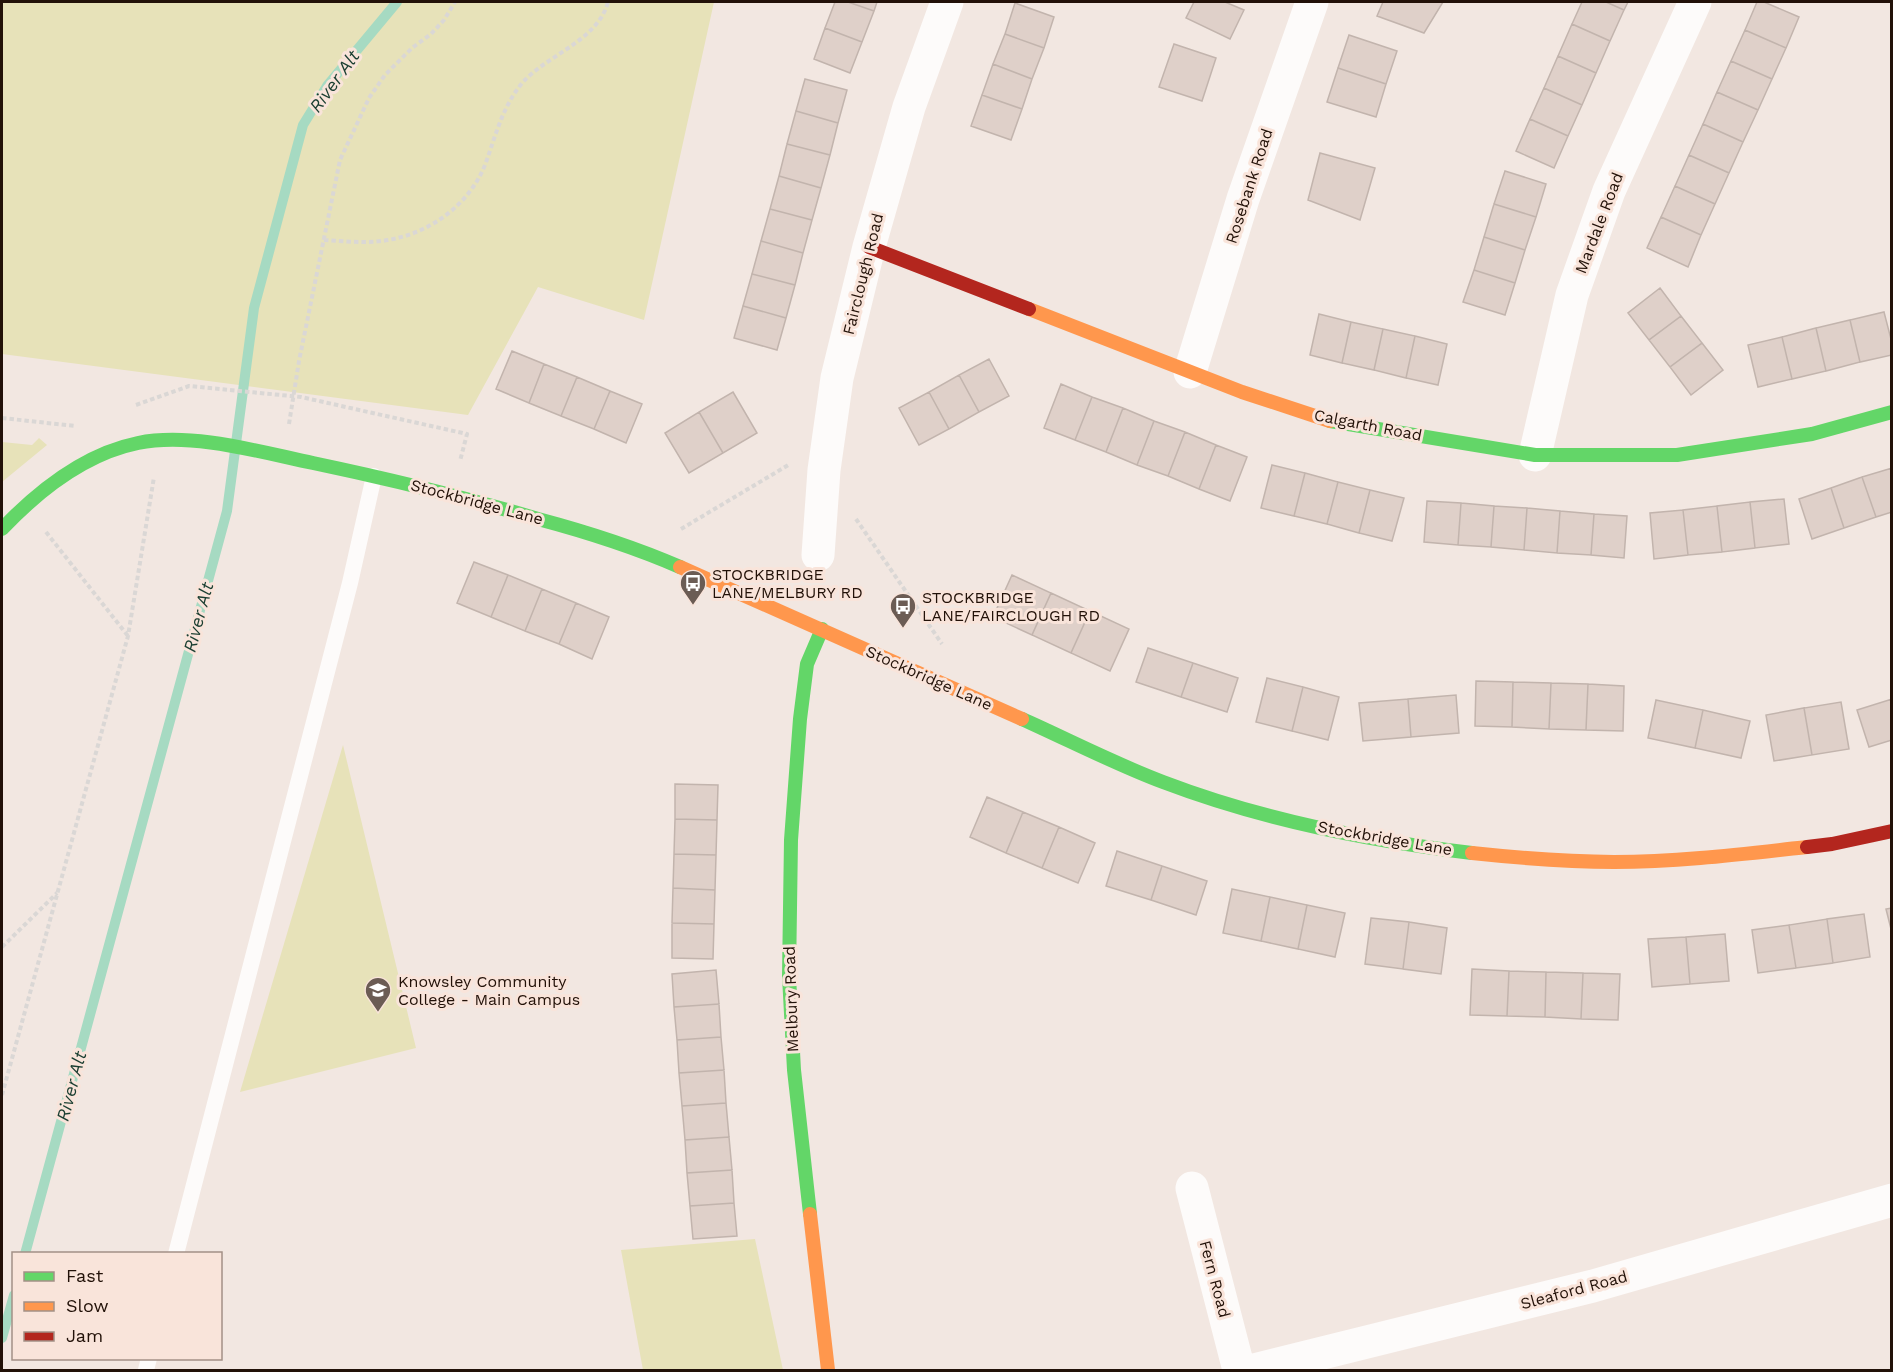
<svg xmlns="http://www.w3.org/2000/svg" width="1893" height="1372" viewBox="0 0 1893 1372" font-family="'Work Sans',sans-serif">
	<rect width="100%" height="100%" fill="#f2e7e1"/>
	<path fill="#e7e2b9" d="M 2,2 L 714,2 L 644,320 L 538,287 L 468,415 L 2,354 Z
		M 39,438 L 47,445 L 2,482 L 2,442 L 32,445 Z
		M 343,745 L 416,1048 L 240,1092 Z
		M 755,1239 L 783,1370 L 643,1370 L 621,1250 Z"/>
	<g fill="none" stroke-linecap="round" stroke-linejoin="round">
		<path stroke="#a6dac2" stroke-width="10" d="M 25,1254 L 227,511 L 254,308 L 303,125 L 327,86 L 397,2
			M 2,1338 L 14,1295"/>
	</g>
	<path fill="#dfd0c9" stroke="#c2b4ad" stroke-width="1.5" d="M 835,2 L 848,2 L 874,11 L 862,42 L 825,28 Z
		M 848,2 L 877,2 L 874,11 Z
		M 1194,2 L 1225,2 L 1244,10 L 1230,39 L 1186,18 Z
		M 1383,2 L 1443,2 L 1424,33 L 1377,16 Z
		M 1582,2 L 1606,2 L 1624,10 L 1610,41 L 1572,24 Z
		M 1606,2 L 1628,2 L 1624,10 Z
		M 1757,2 L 1764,2 L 1799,17 L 1786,48 L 1745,30 Z
		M 1015,3 L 1054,17 L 1044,48 L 1005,34 Z
		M 1572,24 L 1610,41 L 1596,73 L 1558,56 Z
		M 825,28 L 862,42 L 850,73 L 814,59 Z
		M 1745,30 L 1786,48 L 1772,79 L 1731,61 Z
		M 1005,34 L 1044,48 L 1032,79 L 993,64 Z
		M 1349,35 L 1397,51 L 1386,84 L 1338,68 Z
		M 1174,44 L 1216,58 L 1202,101 L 1159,87 Z
		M 1558,56 L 1596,73 L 1582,105 L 1544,88 Z
		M 1731,61 L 1772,79 L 1758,110 L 1717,92 Z
		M 993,64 L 1032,79 L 1022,109 L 982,95 Z
		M 1338,68 L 1386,84 L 1376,117 L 1327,102 Z
		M 805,79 L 847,90 L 838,123 L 796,111 Z
		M 1544,88 L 1582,105 L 1568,136 L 1530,119 Z
		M 1717,92 L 1758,110 L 1743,142 L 1703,124 Z
		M 982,95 L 1022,109 L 1011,140 L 971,126 Z
		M 796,111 L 838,123 L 830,155 L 787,144 Z
		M 1530,119 L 1568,136 L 1554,168 L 1516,151 Z
		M 1703,124 L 1743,142 L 1729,173 L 1689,155 Z
		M 787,144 L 830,155 L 821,188 L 779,176 Z
		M 1320,153 L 1375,168 L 1360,220 L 1308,200 Z
		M 1689,155 L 1729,173 L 1715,204 L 1675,186 Z
		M 1505,171 L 1546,184 L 1536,217 L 1494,204 Z
		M 779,176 L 821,188 L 812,220 L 770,209 Z
		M 1675,186 L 1715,204 L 1701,235 L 1661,217 Z
		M 1494,204 L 1536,217 L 1525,250 L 1484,237 Z
		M 770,209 L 812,220 L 803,253 L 761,241 Z
		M 1661,217 L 1701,235 L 1688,267 L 1647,248 Z
		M 1484,237 L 1525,250 L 1515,283 L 1474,270 Z
		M 761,241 L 803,253 L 795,285 L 752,274 Z
		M 1474,270 L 1515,283 L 1505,315 L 1463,302 Z
		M 752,274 L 795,285 L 786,318 L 743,306 Z
		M 1660,288 L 1681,316 L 1649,340 L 1628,313 Z
		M 743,306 L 786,318 L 777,350 L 734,338 Z
		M 1884,312 L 1892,343 L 1892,355 L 1860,362 L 1850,320 Z
		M 1319,314 L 1351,322 L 1342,363 L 1310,355 Z
		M 1681,316 L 1702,343 L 1670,367 L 1649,340 Z
		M 1850,320 L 1860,362 L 1826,371 L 1816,328 Z
		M 1351,322 L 1383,329 L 1374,370 L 1342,363 Z
		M 1816,328 L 1826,371 L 1792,379 L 1782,337 Z
		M 1383,329 L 1415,336 L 1406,378 L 1374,370 Z
		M 1415,336 L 1447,344 L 1438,385 L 1406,378 Z
		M 1782,337 L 1792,379 L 1758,387 L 1748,345 Z
		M 1702,343 L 1723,370 L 1691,395 L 1670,367 Z
		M 512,351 L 544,364 L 529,403 L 496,389 Z
		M 989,359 L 1009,396 L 979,412 L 959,375 Z
		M 544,364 L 577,377 L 561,416 L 529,403 Z
		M 959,375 L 979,412 L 949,429 L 929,392 Z
		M 577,377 L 610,391 L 594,429 L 561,416 Z
		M 1061,384 L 1092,397 L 1075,440 L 1044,428 Z
		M 610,391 L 642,404 L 626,443 L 594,429 Z
		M 733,392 L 757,433 L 723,453 L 699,412 Z
		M 929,392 L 949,429 L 919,445 L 899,408 Z
		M 1092,397 L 1123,408 L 1106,452 L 1075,440 Z
		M 1123,408 L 1154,421 L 1137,465 L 1106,452 Z
		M 699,412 L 723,453 L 689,473 L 665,433 Z
		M 1154,421 L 1185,432 L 1168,476 L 1137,465 Z
		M 1185,432 L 1216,445 L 1199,489 L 1168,476 Z
		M 1216,445 L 1247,457 L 1230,501 L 1199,489 Z
		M 1272,465 L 1305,473 L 1294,516 L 1261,508 Z
		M 1892,468 L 1892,512 L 1876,517 L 1862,477 Z
		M 1305,473 L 1338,482 L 1327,524 L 1294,516 Z
		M 1862,477 L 1876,517 L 1844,528 L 1831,488 Z
		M 1338,482 L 1370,490 L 1359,533 L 1327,524 Z
		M 1831,488 L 1844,528 L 1812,539 L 1799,499 Z
		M 1370,490 L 1404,498 L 1392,541 L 1359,533 Z
		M 1784,499 L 1789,544 L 1755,548 L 1750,502 Z
		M 1427,501 L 1461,503 L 1458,545 L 1424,542 Z
		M 1750,502 L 1755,548 L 1722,552 L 1717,506 Z
		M 1461,503 L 1494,506 L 1491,547 L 1458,545 Z
		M 1494,506 L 1527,508 L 1524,550 L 1491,547 Z
		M 1717,506 L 1722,552 L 1688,555 L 1683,510 Z
		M 1527,508 L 1560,511 L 1557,553 L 1524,550 Z
		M 1683,510 L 1688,555 L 1654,559 L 1650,513 Z
		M 1560,511 L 1594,514 L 1591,555 L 1557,553 Z
		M 1594,514 L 1627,516 L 1624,558 L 1591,555 Z
		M 474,562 L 508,575 L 491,617 L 457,603 Z
		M 508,575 L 542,589 L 525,631 L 491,617 Z
		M 1012,575 L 1051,593 L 1032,635 L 993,617 Z
		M 542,589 L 576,603 L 559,644 L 525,631 Z
		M 1051,593 L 1090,611 L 1071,653 L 1032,635 Z
		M 576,603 L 609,617 L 592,659 L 559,644 Z
		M 1090,611 L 1129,629 L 1110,671 L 1071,653 Z
		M 1148,648 L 1193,663 L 1181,697 L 1136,682 Z
		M 1193,663 L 1238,678 L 1227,712 L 1181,697 Z
		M 1267,678 L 1303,687 L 1292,731 L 1256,722 Z
		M 1476,681 L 1513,682 L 1512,727 L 1475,726 Z
		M 1513,682 L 1551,683 L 1549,729 L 1512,727 Z
		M 1551,683 L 1588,684 L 1586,730 L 1549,729 Z
		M 1588,684 L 1624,686 L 1623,731 L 1586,730 Z
		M 1303,687 L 1339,697 L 1328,740 L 1292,731 Z
		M 1456,695 L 1459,733 L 1411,737 L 1408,699 Z
		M 1408,699 L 1411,737 L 1363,741 L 1359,703 Z
		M 1892,699 L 1892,740 L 1869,747 L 1857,710 Z
		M 1656,700 L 1703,710 L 1695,748 L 1648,738 Z
		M 1841,702 L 1849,749 L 1812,755 L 1804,708 Z
		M 1804,708 L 1812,755 L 1774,761 L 1766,715 Z
		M 1703,710 L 1750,721 L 1741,758 L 1695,748 Z
		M 675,784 L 718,785 L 717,820 L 675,819 Z
		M 987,797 L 1023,812 L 1006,853 L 970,837 Z
		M 1023,812 L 1059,827 L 1042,868 L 1006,853 Z
		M 675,819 L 717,820 L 716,855 L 674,854 Z
		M 1059,827 L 1095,843 L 1078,883 L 1042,868 Z
		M 1117,851 L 1162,866 L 1151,900 L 1106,886 Z
		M 674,854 L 716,855 L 715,890 L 673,888 Z
		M 1162,866 L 1207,881 L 1196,915 L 1151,900 Z
		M 673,888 L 715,890 L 714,924 L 672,923 Z
		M 1232,889 L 1270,897 L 1261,941 L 1223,933 Z
		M 1270,897 L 1307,905 L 1298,949 L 1261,941 Z
		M 1307,905 L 1345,913 L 1335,957 L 1298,949 Z
		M 1892,908 L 1892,933 L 1886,909 Z
		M 1864,914 L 1870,957 L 1833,963 L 1827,919 Z
		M 1371,918 L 1409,922 L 1403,969 L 1365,964 Z
		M 1827,919 L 1833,963 L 1796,968 L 1789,925 Z
		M 1409,922 L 1447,928 L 1441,974 L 1403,969 Z
		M 672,923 L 714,924 L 713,959 L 672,958 Z
		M 1789,925 L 1796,968 L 1758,973 L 1752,930 Z
		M 1725,934 L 1729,981 L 1690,984 L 1686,937 Z
		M 1686,937 L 1690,984 L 1652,987 L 1648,939 Z
		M 1472,969 L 1509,971 L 1507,1016 L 1470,1015 Z
		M 716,970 L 719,1004 L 674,1007 L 672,974 Z
		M 1509,971 L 1546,972 L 1545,1017 L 1507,1016 Z
		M 1546,972 L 1583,973 L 1581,1019 L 1545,1017 Z
		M 1583,973 L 1620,974 L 1618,1020 L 1581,1019 Z
		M 719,1004 L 721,1037 L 677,1040 L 674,1007 Z
		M 721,1037 L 724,1070 L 679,1073 L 677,1040 Z
		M 724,1070 L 726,1103 L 682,1106 L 679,1073 Z
		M 726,1103 L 729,1137 L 685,1140 L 682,1106 Z
		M 729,1137 L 732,1170 L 687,1173 L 685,1140 Z
		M 732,1170 L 734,1203 L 690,1206 L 687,1173 Z
		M 734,1203 L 737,1236 L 693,1239 L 690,1206 Z"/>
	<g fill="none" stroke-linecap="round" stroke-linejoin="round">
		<path stroke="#dad7d5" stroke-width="4" stroke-dasharray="4.5 3" stroke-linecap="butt" d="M 324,240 C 345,241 367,244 388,240 C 430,233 469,205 485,165 C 496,135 502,107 523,82 C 549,54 598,40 608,2
			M 136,405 L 189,386 L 301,397 L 467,434 L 460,461
			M 2,418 L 75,426
			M 289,424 L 299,361 L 340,160 L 369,98 L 385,75 L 412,48 L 431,34 L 444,20 L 455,2
			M 856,519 L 942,644
			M 681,529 L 790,464
			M 46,532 L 128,636
			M 2,947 L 57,893
			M 2,1095 L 128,636 L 154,477"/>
		<path stroke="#fdfbfa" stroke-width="16" d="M 176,1254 L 350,583 L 374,476
			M 146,1370 L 149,1358"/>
		<path stroke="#fdfbfa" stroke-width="33" d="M 1190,372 L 1243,199 L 1312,2
			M 1535,455 L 1572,295 L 1609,191 L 1695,2
			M 818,555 L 824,470 L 837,378 L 869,247 L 909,107 L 947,2
			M 1192,1188 L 1239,1370
			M 1254,1370 L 1593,1286 L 1892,1200"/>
		<path stroke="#63d668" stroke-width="14" d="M 1330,421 L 1535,455 L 1677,455 L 1812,434 L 1892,412
			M 2,529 C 39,490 84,454 138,443 C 192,432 260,452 313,463 C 389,479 464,497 538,519 C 587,532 634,547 680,567
			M 1022,719 C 1069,740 1115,764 1163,782 C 1260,819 1369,841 1472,853
			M 810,1214 L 794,1070 L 789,976 L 791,840 L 800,719 L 807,664 L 822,629"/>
		<path stroke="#ff974d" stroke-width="14" d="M 1029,309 L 1242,392 L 1330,421
			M 680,567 L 1022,719
			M 1472,853 C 1519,858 1567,862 1614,862 C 1679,862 1743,854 1807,847
			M 810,1214 L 828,1370"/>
		<path stroke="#b3261e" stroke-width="14" d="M 869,247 L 1029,309
			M 1807,847 L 1832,844 L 1892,831"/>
	</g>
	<defs>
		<g id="bus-pin" transform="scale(1.35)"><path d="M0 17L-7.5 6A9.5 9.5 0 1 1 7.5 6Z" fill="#6b5c54" stroke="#f9e4da"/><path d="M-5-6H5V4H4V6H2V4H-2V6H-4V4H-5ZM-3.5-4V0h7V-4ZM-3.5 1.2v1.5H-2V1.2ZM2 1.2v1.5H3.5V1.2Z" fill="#fff"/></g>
		<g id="university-pin" transform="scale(1.35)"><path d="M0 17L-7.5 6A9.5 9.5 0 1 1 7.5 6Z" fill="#6b5c54" stroke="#f9e4da"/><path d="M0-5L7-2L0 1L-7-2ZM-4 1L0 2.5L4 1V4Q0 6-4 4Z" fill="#fff"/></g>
	</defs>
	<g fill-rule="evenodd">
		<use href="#bus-pin" x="693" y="583"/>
		<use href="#bus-pin" x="903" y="606"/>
		<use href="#university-pin" x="378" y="990"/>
	</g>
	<g text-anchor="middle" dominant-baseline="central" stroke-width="6" stroke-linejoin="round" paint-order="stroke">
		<g font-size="16" fill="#221108" stroke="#f9e4da">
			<text transform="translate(1249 186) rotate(-72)">Rosebank Road</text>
			<text transform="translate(1599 223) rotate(-69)">Mardale Road</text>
			<text transform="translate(863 274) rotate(-76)">Fairclough Road</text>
			<text transform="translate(1368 425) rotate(11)">Calgarth Road</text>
			<text transform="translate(477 502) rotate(15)">Stockbridge Lane</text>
			<text transform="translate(929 678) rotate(24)">Stockbridge Lane</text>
			<text transform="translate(1385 838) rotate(10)">Stockbridge Lane</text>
			<text transform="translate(791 999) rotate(-92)">Melbury Road</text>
			<text transform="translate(1215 1279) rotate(75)">Fern Road</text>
			<text transform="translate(1574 1290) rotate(-15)">Sleaford Road</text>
		</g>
		<g font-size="16" fill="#221108" stroke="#f9e4da" text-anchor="start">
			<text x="712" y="574">STOCKBRIDGE<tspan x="712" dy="18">LANE/MELBURY RD</tspan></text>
			<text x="922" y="597">STOCKBRIDGE<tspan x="922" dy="18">LANE/FAIRCLOUGH RD</tspan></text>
			<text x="398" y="981">Knowsley Community<tspan x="398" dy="18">College - Main Campus</tspan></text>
		</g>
		<g font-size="18" font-style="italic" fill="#1a3e31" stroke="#f9e4da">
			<text transform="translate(334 81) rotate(-54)">River Alt</text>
			<text transform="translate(198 617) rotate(-75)">River Alt</text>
			<text transform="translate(71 1086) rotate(-75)">River Alt</text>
		</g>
	</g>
	<rect width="1893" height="1372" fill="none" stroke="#221108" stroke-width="6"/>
	<rect x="12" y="1252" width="210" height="108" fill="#f9e4da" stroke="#a39086" stroke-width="1.5"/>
	<rect x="24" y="1272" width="30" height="9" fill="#63d668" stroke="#a39086" stroke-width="1.5"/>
	<text x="66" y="1282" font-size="18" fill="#221108">Fast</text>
	<rect x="24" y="1302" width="30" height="9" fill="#ff974d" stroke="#a39086" stroke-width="1.5"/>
	<text x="66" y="1312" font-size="18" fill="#221108">Slow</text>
	<rect x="24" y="1332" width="30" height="9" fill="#b3261e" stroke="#a39086" stroke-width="1.5"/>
	<text x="66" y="1342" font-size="18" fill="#221108">Jam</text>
</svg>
